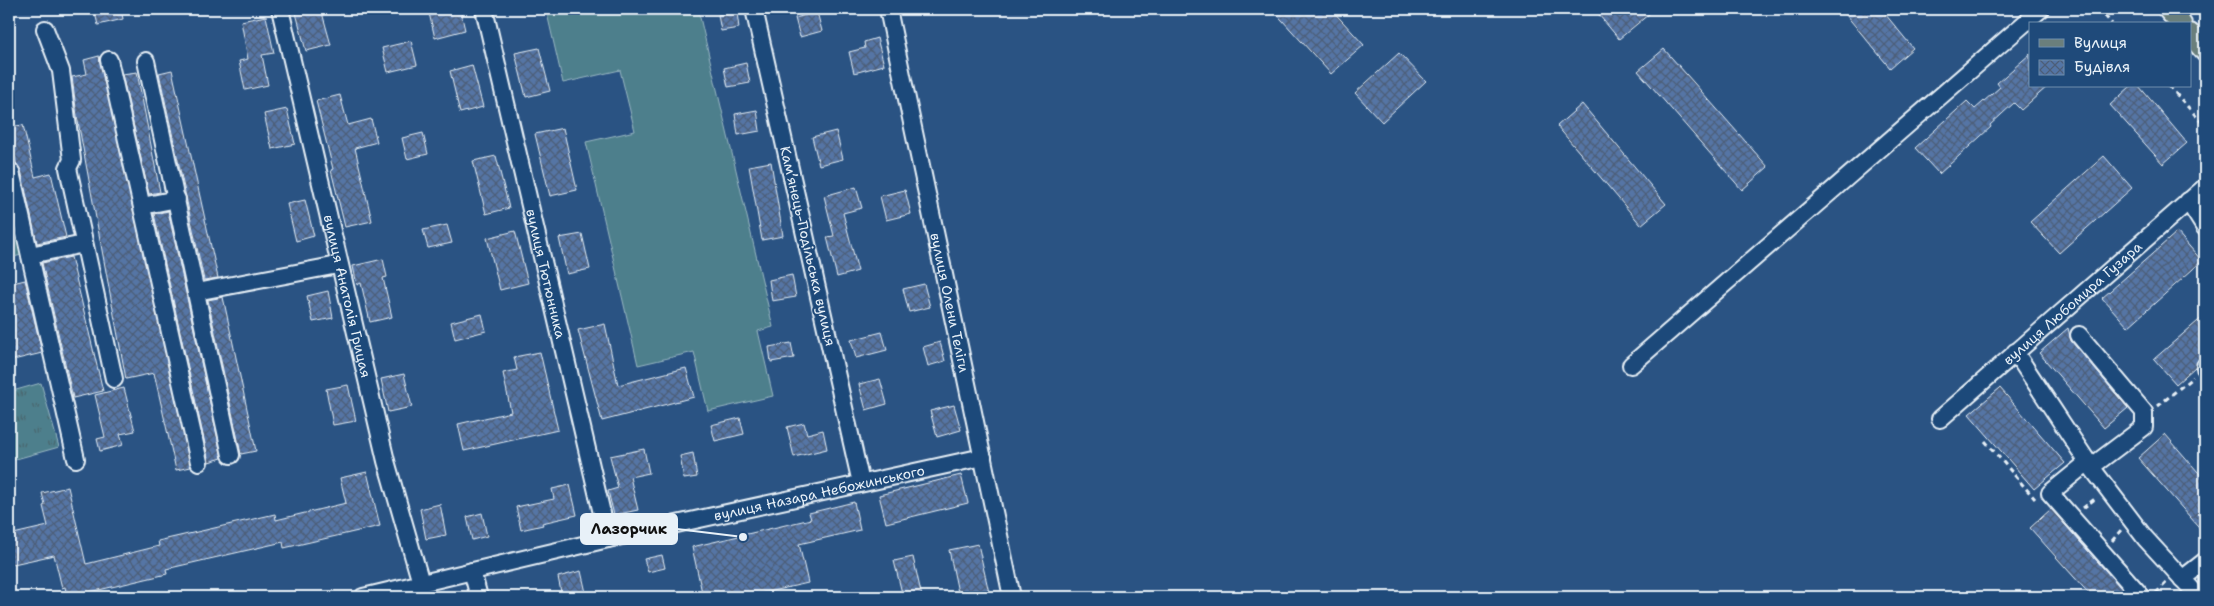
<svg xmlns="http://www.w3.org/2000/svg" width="2214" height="606" viewBox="0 0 2214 606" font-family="'Shantell Sans',sans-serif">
	<defs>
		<pattern id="grass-tufts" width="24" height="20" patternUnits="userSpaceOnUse" patternTransform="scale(1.25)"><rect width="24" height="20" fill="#4d7f8c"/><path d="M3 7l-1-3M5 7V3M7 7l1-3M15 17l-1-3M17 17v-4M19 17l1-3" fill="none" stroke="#4a666e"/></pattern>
		<pattern id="building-cross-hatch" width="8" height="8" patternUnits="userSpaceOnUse" patternTransform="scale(1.25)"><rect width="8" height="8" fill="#5475a5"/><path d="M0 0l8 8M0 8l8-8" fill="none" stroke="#4d5e78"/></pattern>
	</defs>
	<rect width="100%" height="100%" fill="#2a5383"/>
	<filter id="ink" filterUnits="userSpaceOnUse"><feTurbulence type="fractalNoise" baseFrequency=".02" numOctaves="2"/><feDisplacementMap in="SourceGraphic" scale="10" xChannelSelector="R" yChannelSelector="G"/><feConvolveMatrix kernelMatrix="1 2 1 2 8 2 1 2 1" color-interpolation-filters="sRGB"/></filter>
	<g filter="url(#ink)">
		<path fill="url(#grass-tufts)" stroke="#9ab8c2" d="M 9,202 L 22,255 L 9,258 Z
			M 41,383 L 59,447 L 9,461 L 9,392 Z"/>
		<path fill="#4d7f8c" stroke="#9ab8c2" d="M 546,9 L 698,9 L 773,327 L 758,331 L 773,396 L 708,411 L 694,352 L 638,365 L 586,142 L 635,131 L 620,70 L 563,83 Z"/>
		<path fill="url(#building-cross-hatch)" stroke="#e8f1f8" d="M 94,9 L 121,9 L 123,19 L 98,25 Z
			M 295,9 L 321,9 L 331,45 L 306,51 Z
			M 428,9 L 460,9 L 465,30 L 435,38 Z
			M 1272,9 L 1331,9 L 1364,45 L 1331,74 Z
			M 1594,9 L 1655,9 L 1619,39 Z
			M 1841,9 L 1881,9 L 1913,48 L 1890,68 Z
			M 817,12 L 822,31 L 800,37 L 795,18 Z
			M 737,13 L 739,28 L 721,31 L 718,15 Z
			M 266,16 L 274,53 L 262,55 L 268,85 L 245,90 L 239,61 L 248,59 L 241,21 Z
			M 877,38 L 884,65 L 854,73 L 849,52 L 865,48 L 864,42 Z
			M 411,41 L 417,65 L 388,72 L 382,48 Z
			M 539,48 L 550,91 L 526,97 L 515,53 Z
			M 1664,49 L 1768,167 L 1742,190 L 1638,71 Z
			M 1399,53 L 1426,81 L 1382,122 L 1355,93 Z
			M 2030,54 L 2030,86 L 2048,86 L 2021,110 L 2014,103 L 1990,125 L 1991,127 L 1939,174 L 1915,148 L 1967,101 L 1975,109 L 2000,87 L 1997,83 Z
			M 99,56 L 191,467 L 176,470 L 154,373 L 126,379 L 77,116 L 72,77 L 87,74 L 84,60 Z
			M 746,63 L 750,83 L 728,87 L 724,68 Z
			M 472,65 L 483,107 L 460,113 L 450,71 Z
			M 172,70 L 218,278 L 204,280 L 159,73 Z
			M 137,72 L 160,192 L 149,194 L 122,74 Z
			M 2131,86 L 2139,86 L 2187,143 L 2163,164 L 2110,105 Z
			M 340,95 L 348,125 L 371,119 L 377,142 L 355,148 L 372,221 L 345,227 L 331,170 L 333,169 L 316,101 Z
			M 1582,104 L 1666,204 L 1641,225 L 1557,126 Z
			M 287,109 L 295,144 L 272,149 L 264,114 Z
			M 757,110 L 760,131 L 738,135 L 735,114 Z
			M 23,125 L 35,177 L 51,173 L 66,237 L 37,243 L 21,170 L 16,163 L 9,133 L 9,127 Z
			M 563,128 L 577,190 L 550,196 L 535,134 Z
			M 836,131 L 843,159 L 819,165 L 812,137 Z
			M 423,133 L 428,154 L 407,159 L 402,138 Z
			M 496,156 L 509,208 L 486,214 L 473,161 Z
			M 2104,156 L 2132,188 L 2059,253 L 2030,222 Z
			M 771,162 L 783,236 L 762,240 L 749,166 Z
			M 856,187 L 862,208 L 843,213 L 858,271 L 837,277 L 827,237 L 834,236 L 824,196 Z
			M 905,190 L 911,214 L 886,220 L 880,196 Z
			M 305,200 L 314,236 L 296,241 L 287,204 Z
			M 168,211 L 222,458 L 209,462 L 154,214 Z
			M 447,225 L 452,243 L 428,248 L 423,230 Z
			M 515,231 L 528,283 L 500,290 L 487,238 Z
			M 2177,232 L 2202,261 L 2128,327 L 2102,298 Z
			M 582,234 L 590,269 L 567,274 L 559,238 Z
			M 71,257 L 103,391 L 73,398 L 42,263 Z
			M 383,259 L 387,277 L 383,278 L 392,317 L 370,322 L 361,283 L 357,285 L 353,266 Z
			M 792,275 L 796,297 L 772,301 L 769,280 Z
			M 25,280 L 42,353 L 9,361 L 9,284 Z
			M 924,284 L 930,307 L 909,312 L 903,289 Z
			M 328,291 L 333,318 L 313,322 L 307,296 Z
			M 223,297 L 256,451 L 241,454 L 208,300 Z
			M 482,314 L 486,331 L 455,339 L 451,322 Z
			M 2205,315 L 2205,356 L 2200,358 L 2195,367 L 2176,384 L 2154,359 Z
			M 605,324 L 618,385 L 686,368 L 694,397 L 602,421 L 578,330 Z
			M 2068,328 L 2071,341 L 2128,408 L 2104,428 L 2039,353 Z
			M 882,332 L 887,350 L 856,358 L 851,340 Z
			M 940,342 L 945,361 L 928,366 L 923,347 Z
			M 791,343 L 794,358 L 771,362 L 769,347 Z
			M 540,352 L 558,430 L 464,451 L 458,424 L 511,412 L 503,373 L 517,370 L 514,357 Z
			M 404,374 L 412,407 L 388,412 L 381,379 Z
			M 880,379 L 887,404 L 866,410 L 859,384 Z
			M 348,385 L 356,421 L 333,425 L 326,389 Z
			M 124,388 L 135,431 L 120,434 L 123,445 L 100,451 L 97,439 L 105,437 L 95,395 Z
			M 2000,388 L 2065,463 L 2034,489 L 1969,414 Z
			M 954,405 L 961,430 L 937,437 L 930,411 Z
			M 740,418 L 744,434 L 715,441 L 711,425 Z
			M 804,423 L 807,434 L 823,430 L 827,449 L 794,457 L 787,427 Z
			M 2165,434 L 2205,480 L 2205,534 L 2138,458 Z
			M 644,449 L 649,473 L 630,477 L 638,510 L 614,515 L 608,491 L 618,488 L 610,456 Z
			M 693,453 L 697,477 L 684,479 L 680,456 Z
			M 367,472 L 380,526 L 284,548 L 283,542 L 166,569 L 167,574 L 69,597 L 67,597 L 65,587 L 62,588 L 54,555 L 9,565 L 9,535 L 48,526 L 43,506 L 45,505 L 42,493 L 68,487 L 86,564 L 159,546 L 158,541 L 275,514 L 276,520 L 346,503 L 340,478 Z
			M 961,475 L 968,503 L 886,523 L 879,495 Z
			M 570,485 L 577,515 L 542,523 L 543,525 L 521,530 L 516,507 L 554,499 L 552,489 Z
			M 854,502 L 860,530 L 799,544 L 808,583 L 745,597 L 703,597 L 692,547 L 811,519 L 809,513 Z
			M 440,504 L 446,535 L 426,539 L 420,509 Z
			M 2051,509 L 2129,597 L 2092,597 L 2030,528 Z
			M 482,513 L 487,536 L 472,540 L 467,517 Z
			M 978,544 L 990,597 L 959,597 L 949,550 Z
			M 662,555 L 665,568 L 648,572 L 644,559 Z
			M 913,557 L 922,597 L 903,597 L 894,561 Z
			M 581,571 L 587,597 L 562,597 L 558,577 Z"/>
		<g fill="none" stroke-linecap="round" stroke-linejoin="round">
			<g stroke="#e8f1f8" stroke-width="20">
				<g id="minor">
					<path id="s1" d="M 280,9 L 386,461 L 421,583"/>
					<path id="s2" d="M 484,9 L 608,539"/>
					<path d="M 754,9 L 861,483"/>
					<path id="s3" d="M 888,9 L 1012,597"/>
					<path d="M 45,29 L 61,71 L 72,160 L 68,168 L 114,379"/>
					<path d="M 109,60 L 199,462"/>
					<path d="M 146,61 L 231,455"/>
					<path d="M 9,170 L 11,172 L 76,459"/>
					<path d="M 2188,201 L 2205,228"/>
					<path d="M 142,206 L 177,199"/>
					<path d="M 30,255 L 84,244"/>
					<path d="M 196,292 L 338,265"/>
					<path d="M 2079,335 L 2144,412 L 2144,427 L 2091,467"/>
					<path d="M 2015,352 L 2091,467 L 2145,538 L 2199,597"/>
					<path d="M 1631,365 L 2041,9"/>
					<path d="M 2205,366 L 2205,368"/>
					<path id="s4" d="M 1940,419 L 2205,187"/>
					<path d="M 2088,462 L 2050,493 L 2142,597"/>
					<path d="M 472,571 L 479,597"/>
					<path d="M 2182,579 L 2205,561"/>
					<path id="s5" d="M 363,597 L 608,539 L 983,457"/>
				</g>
			</g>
			<g stroke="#e8f1f8" stroke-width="24">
				<path id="major" d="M 2168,9 L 2181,24
					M 2190,34 L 2205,51"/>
			</g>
			<path stroke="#e8f1f8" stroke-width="3" stroke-dasharray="5 4" stroke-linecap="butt" d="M 2099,9 L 2112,24
				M 2199,9 L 2205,16
				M 2169,86 L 2205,126
				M 2158,406 L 2193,377
				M 1985,441 L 2035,499
				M 2083,508 L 2096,498
				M 2112,541 L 2121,530
				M 2156,593 L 2167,582"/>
			<use href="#minor" stroke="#1f4a7a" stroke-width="16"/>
			<use href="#major" stroke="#6b7f7c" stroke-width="20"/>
		</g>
	</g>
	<g text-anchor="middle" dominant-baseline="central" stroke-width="4" stroke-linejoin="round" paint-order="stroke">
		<g font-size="14" fill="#e8f1f8" stroke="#1f4a7a">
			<text transform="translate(808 246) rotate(77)">Камʼянець-Подільська вулиця</text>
			<text stroke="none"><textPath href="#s2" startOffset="272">вулиця Тютюнника</textPath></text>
			<text stroke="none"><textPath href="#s1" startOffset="295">вулиця Анатолія Грицая</textPath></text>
			<text stroke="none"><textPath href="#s3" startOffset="300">вулиця Олени Теліги</textPath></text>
			<text stroke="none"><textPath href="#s4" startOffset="176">вулиця Любомира Гузара</textPath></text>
			<text stroke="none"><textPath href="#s5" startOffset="468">вулиця Назара Небожинського</textPath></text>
		</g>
	</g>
	<path fill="none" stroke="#e8f1f8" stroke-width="2" d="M743 537L677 529"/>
	<circle fill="#e8f1f8" stroke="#1f4a7a" stroke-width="2" cx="743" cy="537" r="5"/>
	<rect fill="#e8f1f8" stroke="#e8f1f8" stroke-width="2" x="581" y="514" width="96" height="30" rx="5"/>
	<g font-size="15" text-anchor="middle" font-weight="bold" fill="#111">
		<text x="629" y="534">Лазорчик</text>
	</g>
	<rect width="2214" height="606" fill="none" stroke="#1f4a7a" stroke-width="30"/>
	<rect x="15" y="15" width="2184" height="576" fill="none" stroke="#e8f1f8" stroke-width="2" filter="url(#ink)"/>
	<rect x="2029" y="22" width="162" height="65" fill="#1f4a7a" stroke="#6f8dac"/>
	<rect x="2039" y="39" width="25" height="8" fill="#6b7f7c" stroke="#6f8dac"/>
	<text x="2074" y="48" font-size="15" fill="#e8f1f8">Вулиця</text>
	<rect x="2039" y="60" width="25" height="15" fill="url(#building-cross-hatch)" stroke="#6f8dac"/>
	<text x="2074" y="72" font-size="15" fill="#e8f1f8">Будівля</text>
</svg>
